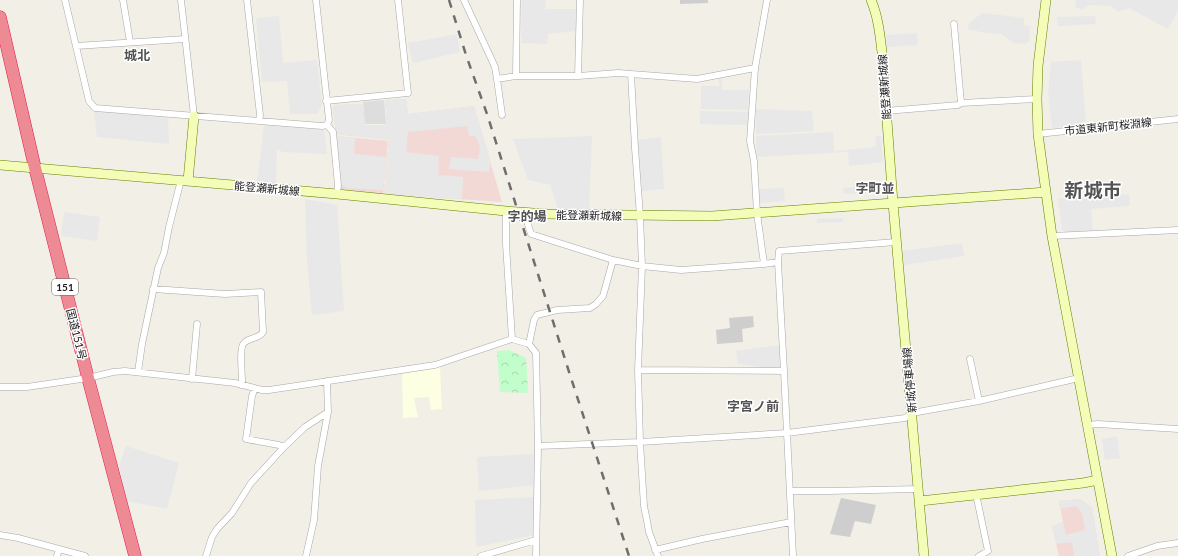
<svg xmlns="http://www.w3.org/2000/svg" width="1178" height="556" viewBox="0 0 1178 556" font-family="Lato,'Noto Sans JP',sans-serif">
	<defs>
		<pattern id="park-crowns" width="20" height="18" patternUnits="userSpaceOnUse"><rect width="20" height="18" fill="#c2fdcc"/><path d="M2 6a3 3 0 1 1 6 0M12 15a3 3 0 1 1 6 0" fill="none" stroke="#a6d9af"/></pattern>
	</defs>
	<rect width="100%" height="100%" fill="#f1efe6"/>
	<path fill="#dedddd" d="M 384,100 L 386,124 L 365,124 L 363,102 Z"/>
	<path fill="#f3d9d5" d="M 406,99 L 408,114 L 409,114 L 474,106 L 502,202 L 384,194 L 389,140 L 336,134 L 333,108 L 335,105 L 362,104 L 365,125 L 387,125 L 385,100 Z
		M 336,136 L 388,141 L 383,194 L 341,189 Z
		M 1080,499 L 1092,508 L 1100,556 L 1059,556 L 1052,526 L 1063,522 L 1059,501 Z"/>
	<path fill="#fcffe2" d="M 440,367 L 442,409 L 431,410 L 429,397 L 414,398 L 418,417 L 403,418 L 402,374 Z"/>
	<path fill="#cecece" d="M 680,0 L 708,0 L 708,3 L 680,4 Z
		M 753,316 L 754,327 L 742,329 L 743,342 L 717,344 L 716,330 L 730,328 L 729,318 Z
		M 841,498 L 876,505 L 871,524 L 855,521 L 850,537 L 830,534 Z"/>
	<path fill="url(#park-crowns)" d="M 509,350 L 526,358 L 528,393 L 500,392 L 497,351 Z"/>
	<path fill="#e8e8e8" d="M 522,0 L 546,0 L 545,9 L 577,9 L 576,31 L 548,34 L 547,44 L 521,43 Z
		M 1076,0 L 1178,0 L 1178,10 L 1168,29 L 1129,8 L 1118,12 L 1111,6 L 1090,5 L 1083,9 L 1075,8 Z
		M 982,13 L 1024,18 L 1024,25 L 1030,26 L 1029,42 L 1023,44 L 1014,43 L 1001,34 L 985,33 L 968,29 L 969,23 Z
		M 279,16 L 283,63 L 317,60 L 322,105 L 317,114 L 290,114 L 287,81 L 262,82 L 256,18 Z
		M 1095,16 L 1096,24 L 1058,26 L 1057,17 Z
		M 917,33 L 918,45 L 887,47 L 886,35 Z
		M 457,34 L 460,52 L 413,63 L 408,43 Z
		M 1081,60 L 1086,124 L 1052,128 L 1048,93 L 1051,62 Z
		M 722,76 L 722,90 L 749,90 L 748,110 L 701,109 L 701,86 L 719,86 L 719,77 Z
		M 406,99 L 408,114 L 409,114 L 474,106 L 491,162 L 489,172 L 449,169 L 451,157 L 478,159 L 480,148 L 478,141 L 475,136 L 469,136 L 467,126 L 408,132 L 406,152 L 439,156 L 438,175 L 463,177 L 462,199 L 384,194 L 389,140 L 336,134 L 333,108 L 335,105 L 362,104 L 365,125 L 387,125 L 385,100 Z
		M 756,109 L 812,111 L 814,131 L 756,134 Z
		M 94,111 L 168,117 L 169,144 L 97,137 Z
		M 700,111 L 749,112 L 749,125 L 700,124 Z
		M 264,125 L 324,130 L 327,154 L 283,152 L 277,149 L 276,185 L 257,183 Z
		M 833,132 L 834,151 L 876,147 L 875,136 L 881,136 L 883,162 L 849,166 L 848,152 L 757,157 L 756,136 Z
		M 336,136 L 355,138 L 354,154 L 386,157 L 383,190 L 347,188 L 343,186 L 340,183 Z
		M 592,136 L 589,210 L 559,211 L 550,185 L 528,180 L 513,139 Z
		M 661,137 L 664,189 L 642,191 L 637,140 Z
		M 880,186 L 875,192 L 844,194 L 843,188 Z
		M 784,188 L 785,201 L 760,203 L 759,189 Z
		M 1129,194 L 1130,206 L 1091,209 L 1093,231 L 1066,232 L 1062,229 L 1058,199 Z
		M 305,199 L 337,205 L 344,311 L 312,315 L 307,262 Z
		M 64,212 L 100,217 L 97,241 L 61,236 Z
		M 843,218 L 843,222 L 817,223 L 817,219 Z
		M 962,243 L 964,256 L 904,265 L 903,251 Z
		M 782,345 L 784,366 L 767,368 L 738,364 L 736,351 Z
		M 1117,436 L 1120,458 L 1105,460 L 1102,439 Z
		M 126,446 L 179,463 L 167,509 L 126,501 L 119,465 Z
		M 533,454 L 536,485 L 479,491 L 477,457 Z
		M 534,497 L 534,535 L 476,547 L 475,500 Z
		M 1080,499 L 1092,508 L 1100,556 L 1074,556 L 1072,542 L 1056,544 L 1052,526 L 1063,522 L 1066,535 L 1085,530 L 1082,513 L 1078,508 L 1075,506 L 1060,509 L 1059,501 Z"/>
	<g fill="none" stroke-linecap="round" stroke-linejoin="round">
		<g stroke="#a7a7a7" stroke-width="7">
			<path id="street" d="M 65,0 L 89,101 L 95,108 L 259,121 L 260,115 L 247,0
				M 123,0 L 130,42
				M 181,0 L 194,116
				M 464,0 L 495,67 L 497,79 L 516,76 L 578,76 L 618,73 L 631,74 L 635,148 L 640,216 L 642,266 L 638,370 L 640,442 L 644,506 L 647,521 L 649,532 L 658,556
				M 767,0 L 755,68 L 750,141 L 754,161 L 757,213 L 764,264 L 778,262
				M 954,24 L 961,103
				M 76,46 L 185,39
				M 631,74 L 697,79 L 755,68
				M 516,76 L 517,0
				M 578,76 L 580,0
				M 497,79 L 502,115
				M 326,101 L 408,93 L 398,0
				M 886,111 L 958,105 L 961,103 L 1037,99
				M 259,121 L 322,126 L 327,125 L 329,120 L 316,0
				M 327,125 L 333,132 L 338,185 L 337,194
				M 1038,134 L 1178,119
				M 506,211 L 506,244 L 512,339
				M 524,212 L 531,234 L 613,260 L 642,266 L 681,270 L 764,264
				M 1052,236 L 1178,230
				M 153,289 L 225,294 L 261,292 L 263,332 C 259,339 250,337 244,343 C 239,347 242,373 242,381 L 241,385
				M 529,344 L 534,320 L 537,315 L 557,310 L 590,308 L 596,304 L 603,296 L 613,260
				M 970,359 L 979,401
				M 638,370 L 784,371
				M 138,372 L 142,344 L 158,268 L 164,253 L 169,227 L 181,180
				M 192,379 L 197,324
				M 0,387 L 27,387 L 88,378 L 113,372 L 125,371 L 235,383 L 262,390 L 269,390 L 435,365 L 512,339 L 529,344 L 536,353 L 538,446 L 640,442 L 787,433 L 905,418 L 912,413 L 979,401 L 1079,378
				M 255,388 L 252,396 L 246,439 L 279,445 L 284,447
				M 1088,425 L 1098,424 L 1178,429
				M 790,491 L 828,491 L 919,489
				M 976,494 L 988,551 L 979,556
				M 0,535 L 18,538 L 59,549
				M 655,550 L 702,539 L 791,522
				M 57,556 L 59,549 L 85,556
				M 206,556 L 212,537 L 217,529 L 232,513 L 251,483 L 284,447 L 305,427 L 328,412 L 327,381
				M 306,556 L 314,520 L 318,466 L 328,412
				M 481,556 L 536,540
				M 536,556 L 538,446
				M 793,556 L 784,371 L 778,262 L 779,251 L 896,242
				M 1128,556 L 1157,546 L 1178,543"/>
		</g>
		<g stroke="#667f00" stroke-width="10">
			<path id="secondary" d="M 871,0 C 878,16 880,35 882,52 L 893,203 L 924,556
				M 1046,0 L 1038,66 L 1037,99 L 1038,134 L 1052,236 L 1112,556
				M 0,165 L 337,194 L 506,211 L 548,214 L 712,216 L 1046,192
				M 188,181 L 194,116
				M 920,501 L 1083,483 L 1098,480"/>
		</g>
		<g stroke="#e61d50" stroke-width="13">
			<path id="highway" d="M 0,17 L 35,168 L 88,378 L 135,556"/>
		</g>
		<use href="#street" stroke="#fff" stroke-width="6"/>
		<use href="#secondary" stroke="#f4fdb8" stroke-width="9"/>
		<use href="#highway" stroke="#ed8a94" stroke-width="12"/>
		<path stroke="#6e6e6e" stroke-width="2.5" stroke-dasharray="8 8" stroke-linecap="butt" d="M 449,0 L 466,55 L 487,114 L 571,378 L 629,556"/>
	</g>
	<g text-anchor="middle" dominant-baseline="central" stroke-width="3" stroke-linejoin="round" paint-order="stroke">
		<rect fill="#fff" stroke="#636363" stroke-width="1" x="52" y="279" width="26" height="16" rx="3"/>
		<g font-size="10" font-weight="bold" fill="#202020">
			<text x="65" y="287">151</text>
		</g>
		<g font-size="11" fill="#202020" stroke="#fff">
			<text transform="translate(884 87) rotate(-94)">能登瀬新城線</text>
			<text transform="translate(1108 126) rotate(-6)">市道東新町桜淵線</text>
			<text transform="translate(267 188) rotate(5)">能登瀬新城線</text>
			<text transform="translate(589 215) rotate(1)">能登瀬新城線</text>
			<text transform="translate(77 334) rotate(76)">国道151号</text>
			<text transform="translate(909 380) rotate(-95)">新城停車場線</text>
		</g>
		<g font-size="13" font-weight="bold" fill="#535353" stroke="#fff">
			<text x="137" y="55">城北</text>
			<text x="875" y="188">字町並</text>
			<text x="527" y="216">字的場</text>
			<text x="753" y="406">字宮ノ前</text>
		</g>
		<g font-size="19" font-weight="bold" fill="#535353" stroke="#fff">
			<text x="1093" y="189">新城市</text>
		</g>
	</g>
</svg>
